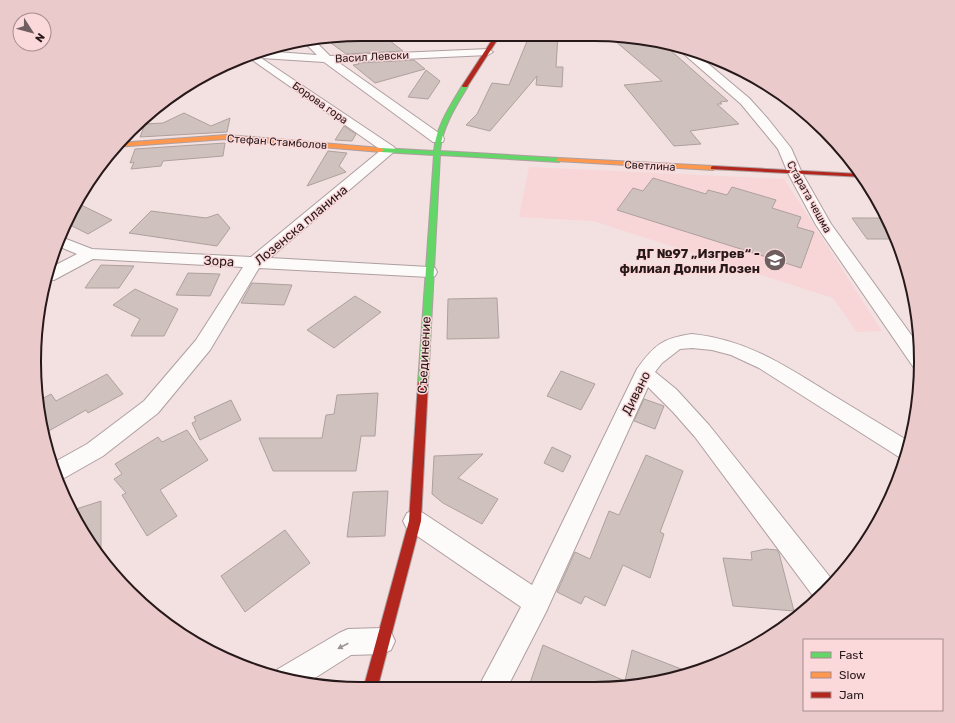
<svg xmlns="http://www.w3.org/2000/svg" width="955" height="723" viewBox="0 0 955 723" font-family="Rubik,sans-serif">
	<rect width="100%" height="100%" fill="#f3e1e1"/>
	<path fill="#f8d5d6" d="M 529,167 L 784,179 L 882,331 L 857,332 L 833,298 L 593,221 L 519,217 Z"/>
	<path fill="#cfc1bd" stroke="#aea09d" d="M 362,34 L 381,34 L 403,51 L 346,54 L 331,43 L 347,39 L 343,36 Z
		M 530,34 L 558,35 L 556,67 L 563,67 L 562,87 L 536,85 L 537,76 L 490,131 L 466,125 L 477,114 L 492,83 L 509,85 Z
		M 608,35 L 661,42 L 728,101 L 720,102 L 722,104 L 717,104 L 739,124 L 690,131 L 701,144 L 674,146 L 624,85 L 662,81 Z
		M 414,60 L 425,69 L 375,83 L 353,65 L 359,64 L 358,63 Z
		M 426,70 L 440,81 L 428,99 L 408,97 Z
		M 184,113 L 211,126 L 230,118 L 227,132 L 140,137 L 145,124 L 163,123 Z
		M 344,126 L 356,134 L 352,141 L 335,140 Z
		M 225,143 L 223,156 L 163,161 L 161,166 L 131,169 L 134,162 L 130,163 L 135,149 Z
		M 328,151 L 347,153 L 339,166 L 346,172 L 307,186 Z
		M 653,178 L 706,194 L 708,190 L 727,195 L 732,187 L 776,200 L 772,208 L 801,217 L 797,227 L 814,232 L 801,268 L 617,210 L 633,188 L 643,191 Z
		M 77,203 L 112,220 L 88,234 L 66,223 L 68,216 Z
		M 151,211 L 206,218 L 218,214 L 230,228 L 217,246 L 129,233 Z
		M 852,218 L 883,218 L 892,229 L 897,239 L 867,239 Z
		M 101,265 L 134,266 L 119,288 L 85,288 Z
		M 188,273 L 220,274 L 210,296 L 176,295 Z
		M 252,283 L 292,285 L 284,305 L 241,303 Z
		M 135,289 L 178,309 L 164,336 L 131,336 L 140,319 L 113,305 Z
		M 355,296 L 381,312 L 334,348 L 307,330 Z
		M 497,298 L 499,338 L 447,339 L 448,299 Z
		M 561,371 L 595,384 L 581,410 L 547,396 Z
		M 107,374 L 123,394 L 88,413 L 86,410 L 45,433 L 38,401 L 51,394 L 56,401 Z
		M 378,393 L 375,436 L 361,436 L 356,471 L 273,471 L 259,438 L 322,438 L 326,415 L 334,414 L 337,395 Z
		M 644,399 L 664,406 L 655,429 L 634,421 Z
		M 231,400 L 241,420 L 200,440 L 192,423 L 196,421 L 194,417 Z
		M 187,430 L 208,460 L 160,490 L 177,516 L 147,536 L 122,495 L 126,493 L 114,479 L 122,474 L 115,464 L 158,437 L 162,442 Z
		M 552,447 L 571,456 L 563,472 L 544,463 Z
		M 483,454 L 458,478 L 498,499 L 482,524 L 443,503 L 432,494 L 434,456 Z
		M 646,455 L 683,471 L 660,532 L 664,534 L 650,578 L 623,565 L 605,606 L 585,596 L 581,604 L 557,592 L 575,552 L 590,559 L 609,511 L 619,515 Z
		M 388,491 L 385,536 L 347,537 L 353,492 Z
		M 101,501 L 101,558 L 89,544 L 73,510 Z
		M 285,530 L 310,563 L 245,612 L 221,576 Z
		M 766,549 L 777,550 L 779,553 L 794,611 L 733,606 L 723,558 L 752,560 L 751,552 Z
		M 543,645 L 625,681 L 632,650 L 689,672 L 636,686 L 529,686 Z"/>
	<g fill="none" stroke-linecap="round" stroke-linejoin="round">
		<g stroke="#ae9fa0" stroke-width="2">
			<path id="street" d="M 314,40 L 330,56 L 488,49 L 493,52 L 488,55 L 338,62 L 443,136 L 444,139 L 443,142 L 433,142 L 324,62 L 261,58 L 394,147 L 396,150 L 270,258 L 429,267 L 435,268 L 437,272 L 435,276 L 429,277 L 259,268 L 210,350 L 158,413 L 103,456 L 59,481 L 51,464 L 87,444 L 144,401 L 196,340 L 243,267 L 93,259 L 54,280 L 46,281 L 50,268 L 77,254 L 58,246 L 61,237 L 92,249 L 251,257 L 381,150 L 248,57 L 262,51 L 317,55 L 304,42 Z
				M 677,45 L 693,51 L 749,98 L 768,119 L 791,148 L 802,173 L 831,224 L 920,347 L 920,370 L 914,368 L 816,225 L 788,173 L 778,149 L 741,104 L 677,48 Z
				M 692,334 C 746,340 781,363 826,391 C 854,408 882,425 910,442 L 904,459 L 899,457 L 759,368 L 731,355 L 712,350 L 692,348 L 680,349 L 662,363 L 655,372 L 676,389 L 709,425 L 834,582 L 825,593 L 816,600 L 695,437 L 673,412 L 648,387 L 546,612 L 508,686 L 479,686 L 521,607 L 407,529 L 403,521 L 407,513 L 415,510 L 423,513 L 532,585 L 637,369 C 654,345 663,338 692,334 Z
				M 382,628 L 391,632 L 395,641 L 391,650 L 382,654 L 351,655 L 307,683 L 275,676 L 278,669 L 339,633 L 348,629 Z"/>
		</g>
		<g stroke="#ae9fa0" stroke-width="2">
			<path id="fast" d="M 465,84 L 468,86 C 456,106 442,127 440,151 L 559,158 L 562,160 L 559,162 L 440,155 L 428,383 L 426,386 L 420,386 L 418,383 L 434,155 L 381,152 L 378,150 L 381,148 L 434,151 C 436,127 450,106 462,86 Z"/>
		</g>
		<g stroke="#ae9fa0" stroke-width="2">
			<path id="slow" d="M 226,135 L 381,148 L 384,150 L 381,152 L 226,139 L 115,147 L 118,143 Z
				M 559,158 L 713,166 L 716,168 L 713,170 L 557,161 L 556,160 Z"/>
		</g>
		<g stroke="#ae9fa0" stroke-width="2">
			<path id="jam" d="M 496,34 L 501,34 L 467,87 L 463,87 L 462,86 Z
				M 713,166 L 861,174 L 864,177 L 711,169 L 711,167 Z
				M 423,379 L 426,380 L 428,383 L 421,521 L 378,686 L 364,686 L 409,521 L 418,383 L 420,380 Z"/>
		</g>
		<use href="#street" fill="#fdfafa" fill-rule="evenodd"/>
		<use href="#fast" fill="#63d668" fill-rule="evenodd"/>
		<use href="#slow" fill="#ff974d" fill-rule="evenodd"/>
		<use href="#jam" fill="#b3261e" fill-rule="evenodd"/>
	</g>
	<defs><path id="oneway-solid" d="M-6-.8H1V-3.2L6.5 0L1 3.2V.8H-6Z"/></defs>
	<use fill="#9d9495" href="#oneway-solid" transform="translate(343 646) rotate(153)"/>
	<defs>
		<g id="school-disc" transform="scale(1.15)"><circle r="9.5" fill="#6e5e5f" stroke="#fbd9da"/><path d="M0-5L7-2L0 1L-7-2ZM-4 1L0 2.5L4 1V4Q0 6-4 4Z" fill="#fff"/></g>
	</defs>
	<g fill-rule="evenodd">
		<use href="#school-disc" x="775" y="260"/>
	</g>
	<g text-anchor="middle" dominant-baseline="central" stroke-width="3" stroke-linejoin="round" paint-order="stroke">
		<g font-size="11" fill="#271819" stroke="#fbd9da">
			<text transform="translate(372 57) rotate(-3)">Васил Левски</text>
			<text transform="translate(320 103) rotate(35)">Борова гора</text>
			<text transform="translate(277 142) rotate(4)">Стефан Стамболов</text>
			<text transform="translate(650 166) rotate(3)">Светлина</text>
			<text transform="translate(809 197) rotate(61)">Старата чешма</text>
		</g>
		<g font-size="13" fill="#271819" stroke="#fbd9da">
			<text transform="translate(301 225) rotate(-40)">Лозенска планина</text>
			<text transform="translate(219 261) rotate(3)">Зора</text>
			<text transform="translate(424 355) rotate(-87)">Съединение</text>
			<text transform="translate(636 393) rotate(-63)">Дивано</text>
		</g>
		<g font-size="13" font-weight="bold" fill="#271819" stroke="#fbd9da" text-anchor="end">
			<text x="760" y="253">ДГ №97 „Изгрев“ -<tspan x="760" dy="15">филиал Долни Лозен</tspan></text>
		</g>
	</g>
	<path d="M0 0H955V723H0ZM361 41H594A320 320 0 0 1 914 361V362A320 320 0 0 1 594 682H361A320 320 0 0 1 41 362V361A320 320 0 0 1 361 41Z" fill="#eacacb" fill-rule="evenodd"/>
	<path fill="none" stroke="#271819" stroke-width="2" d="M361 41H594A320 320 0 0 1 914 361V362A320 320 0 0 1 594 682H361A320 320 0 0 1 41 362V361A320 320 0 0 1 361 41Z"/>
	<rect x="803" y="639" width="140" height="72" fill="#fbd9da" stroke="#a68c8d"/>
	<rect x="811" y="652" width="20" height="6" fill="#63d668" stroke="#a68c8d"/>
	<text x="839" y="659" font-size="12" fill="#271819">Fast</text>
	<rect x="811" y="672" width="20" height="6" fill="#ff974d" stroke="#a68c8d"/>
	<text x="839" y="679" font-size="12" fill="#271819">Slow</text>
	<rect x="811" y="692" width="20" height="6" fill="#b3261e" stroke="#a68c8d"/>
	<text x="839" y="699" font-size="12" fill="#271819">Jam</text>
	<g transform="translate(32 32) rotate(126)"><circle r="19" fill="#fbd9da" stroke="#a68c8d"/>
	<path d="M0-3L7 15L0 10L-7 15Z" fill="#6e5e5f"/>
	<text y="-6" font-size="11" font-weight="bold" text-anchor="middle" fill="#271819">N</text>
	</g>
</svg>
